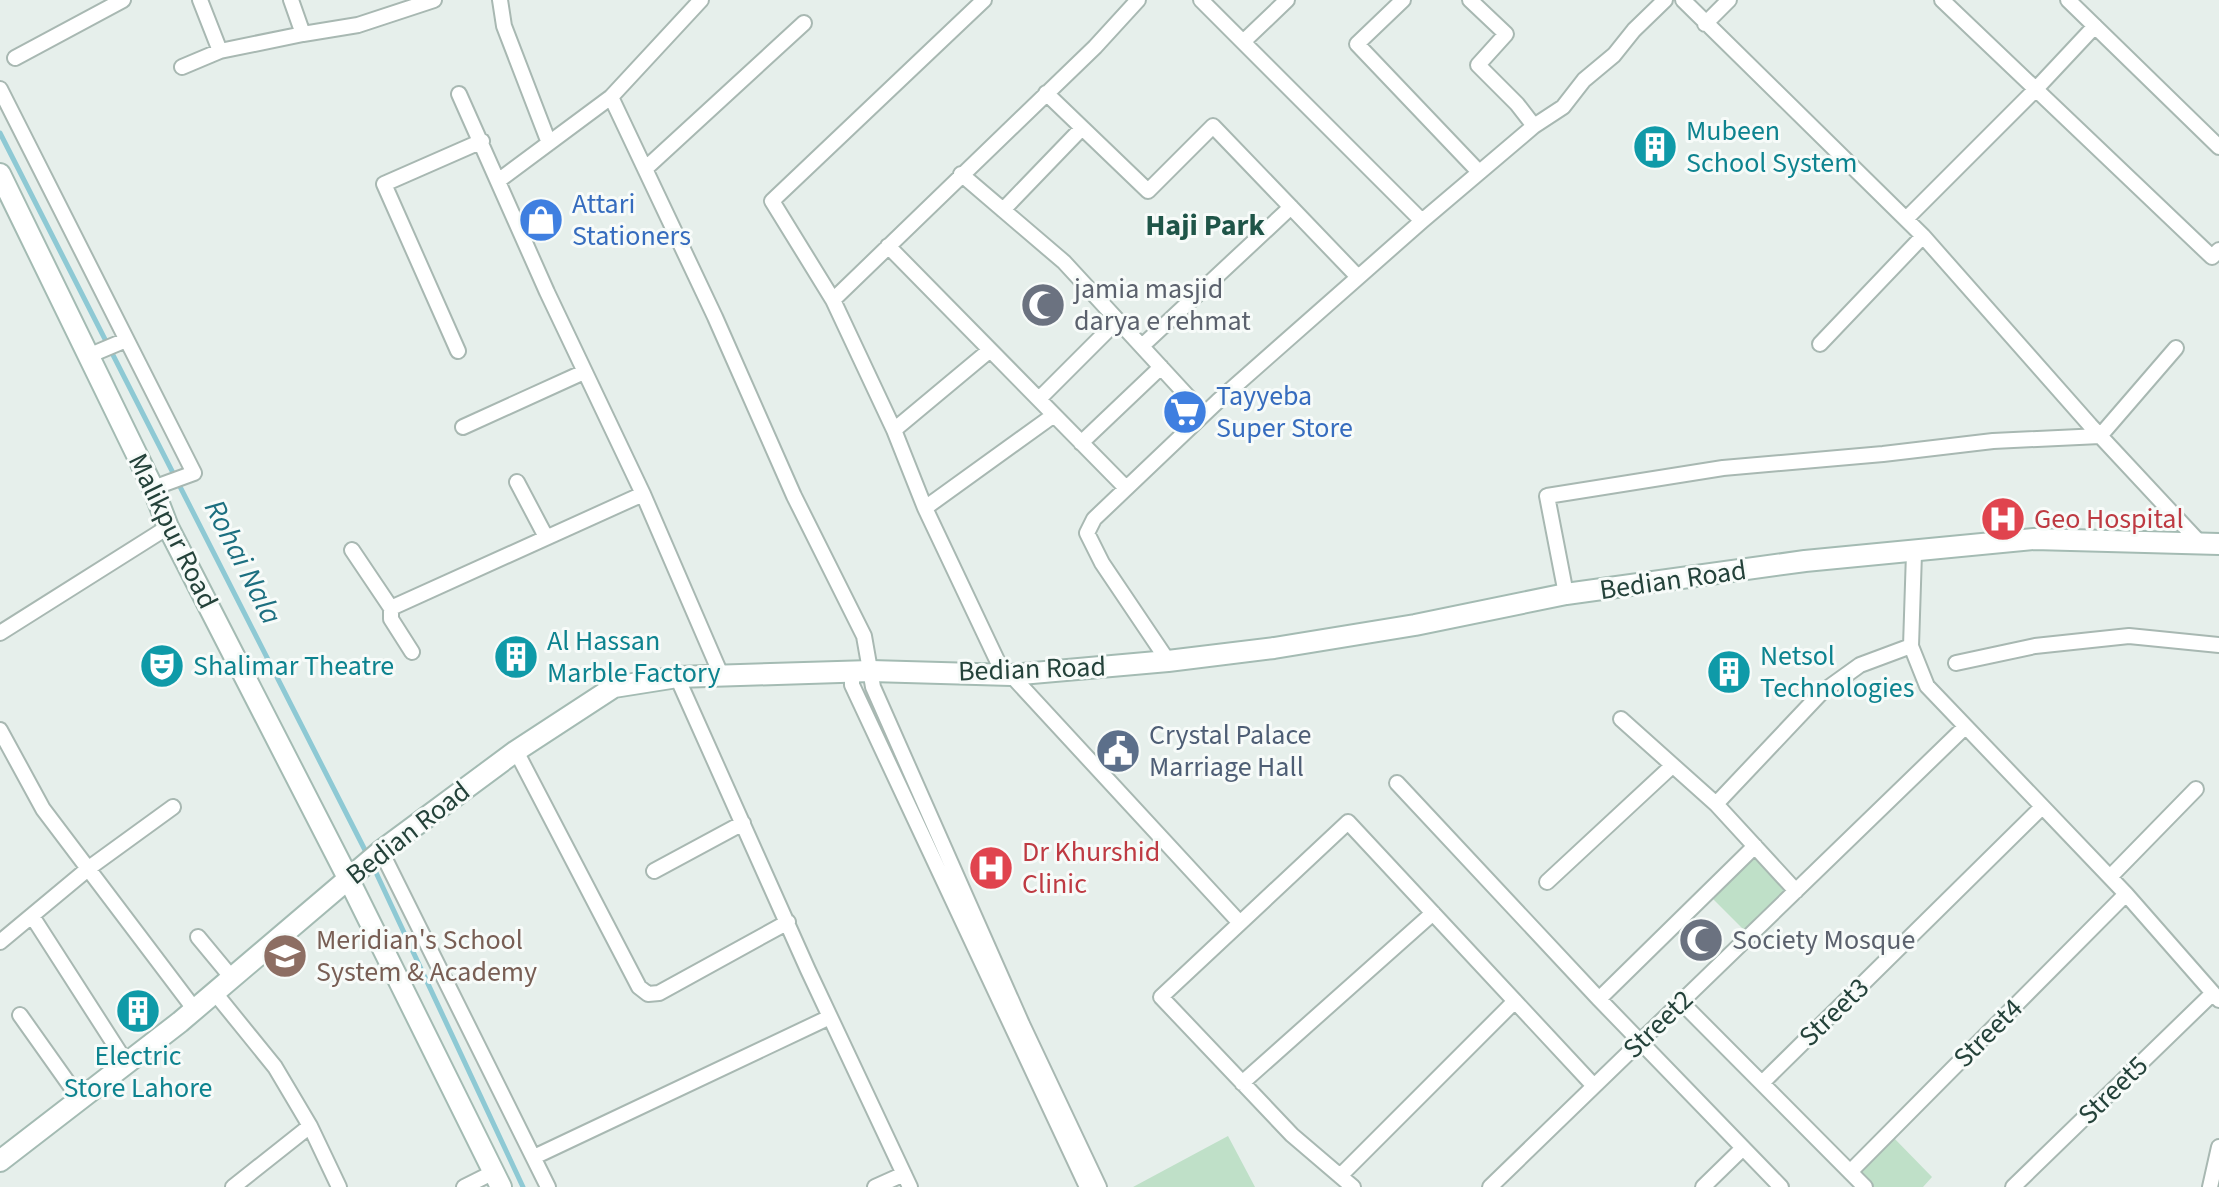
<svg xmlns="http://www.w3.org/2000/svg" width="2219" height="1187" viewBox="0 0 2219 1187" font-family="'Source Sans 3',sans-serif">
	<rect width="100%" height="100%" fill="#e6efeb"/>
	<path fill="#bfe0c8" d="M 1751,854 L 1786,893 L 1747,933 L 1709,895 Z
		M 1228,1136 L 1255,1187 L 1133,1187 Z
		M 1892,1136 L 1932,1177 L 1923,1187 L 1872,1187 L 1857,1172 Z"/>
	<g fill="none" stroke-linecap="round" stroke-linejoin="round">
		<path stroke="#8ec9d4" stroke-width="5" d="M 0,133 L 368,856
			M 372,864 L 523,1187"/>
		<g stroke="#a8b8b2" stroke-width="18">
			<path id="street" d="M 200,0 L 220,51
				M 291,0 L 303,34 L 358,25 L 434,0
				M 500,0 L 504,26 L 549,143
				M 984,0 L 772,201 L 833,300 L 894,430 L 925,508 L 1004,675
				M 1201,0 L 1422,221
				M 1403,0 L 1357,44 L 1479,172
				M 1470,0 L 1506,34 L 1478,65 L 1517,104 L 1534,126
				M 1683,0 L 1923,236 L 2090,425 L 2200,543
				M 1942,0 L 2212,257 L 2219,250
				M 2068,0 L 2219,147
				M 1705,24 L 1729,0
				M 1243,42 L 1287,0
				M 15,58 L 123,0
				M 182,67 L 220,51 L 303,34
				M 0,89 L 194,473 L 153,488
				M 1046,93 L 1148,191 L 1213,126 L 1358,277
				M 459,94 L 547,292 L 643,494 L 722,677
				M 611,97 L 715,317 L 794,496 L 864,636 L 873,687 L 1022,1024 L 1099,1187
				M 645,169 L 804,23
				M 961,174 L 1064,262 L 1204,414
				M 498,181 L 611,97 L 701,0
				M 1003,210 L 1082,128
				M 1906,219 L 2035,90 L 2095,26
				M 888,246 L 1126,488
				M 833,300 L 1095,47 L 1138,0
				M 1820,344 L 1923,236
				M 1142,346 L 1291,207
				M 458,351 L 384,184 L 482,141
				M 88,356 L 126,340
				M 1039,399 L 1118,320
				M 463,427 L 584,372
				M 894,430 L 990,350
				M 1081,443 L 1161,367
				M 517,482 L 546,537
				M 925,508 L 1054,415
				M 352,550 L 391,608 L 643,494
				M 1914,553 L 1911,646 L 1927,686 L 2126,894 L 2219,1000
				M 1566,594 L 1547,496 L 1723,468 L 1883,454 L 1993,441 L 2100,436 L 2176,348
				M 391,608 L 391,619 L 412,652
				M 0,633 L 168,527
				M 1168,661 L 1102,563 L 1087,533 L 1094,519 L 1218,401 L 1422,221 L 1534,126 L 1563,107 L 1584,80 L 1614,55 L 1634,30 L 1665,0
				M 1956,663 L 2035,646 L 2129,636 L 2219,645
				M 852,671 L 852,685 L 1087,1187
				M 1011,675 L 1240,923
				M 677,677 L 808,970 L 910,1187
				M 1621,719 L 1716,804 L 1796,891
				M 0,730 L 43,809 L 195,1010
				M 516,751 L 639,987 L 648,994 L 659,993 L 788,922
				M 1397,783 L 1599,999 L 1781,1187
				M 1716,804 L 1821,693 L 1860,665 L 1911,646
				M 381,851 L 548,1187
				M 654,871 L 743,823
				M 2110,877 L 2196,789
				M 1547,882 L 1672,766
				M 32,916 L 127,1064
				M 198,937 L 232,978
				M 0,942 L 89,868 L 173,807
				M 215,993 L 275,1067 L 310,1126 L 339,1187
				M 1599,999 L 1755,846
				M 1681,1002 L 1865,1187
				M 20,1015 L 81,1101
				M 1242,1083 L 1433,913
				M 1762,1083 L 2042,807
				M 534,1157 L 830,1017
				M 1850,1172 L 2126,894
				M 1340,1176 L 1515,1001
				M 233,1187 L 310,1126
				M 464,1187 L 494,1172
				M 875,1187 L 904,1174
				M 1353,1187 L 1292,1135 L 1161,997 L 1348,822 L 1594,1086
				M 1490,1187 L 1965,727
				M 1703,1187 L 1743,1148
				M 2013,1187 L 2212,994
				M 2210,1187 L 2219,1147"/>
		</g>
		<g stroke="#a4bbb3" stroke-width="24">
			<path id="secondary" d="M 0,174 L 153,488 L 168,527 L 348,878 L 501,1187
				M 0,1161 L 180,1022 L 381,851 L 516,751 L 614,687 L 677,677 L 871,671 L 1011,675 L 1168,661 L 1274,648 L 1415,625 L 1566,594 L 1805,561 L 2034,539 L 2219,544"/>
		</g>
		<use href="#street" stroke="#fff" stroke-width="14"/>
		<use href="#secondary" stroke="#fff" stroke-width="20"/>
	</g>
	<defs>
		<g id="building-disc" transform="scale(2.3)"><circle r="9.5" fill="#0f9aa8" stroke="#f7fbf9"/><path d="M-4-6H4V6H1V3H-1V6H-4ZM-2.5-4.3h1.7v1.8h-1.7ZM.8-4.3h1.7v1.8H.8ZM-2.5-1h1.7V.8h-1.7ZM.8-1h1.7V.8H.8Z" fill="#fff"/></g>
		<g id="shop-disc" transform="scale(2.3)"><circle r="9.5" fill="#3f7fe0" stroke="#f7fbf9"/><path d="M-5-2.5h2.3a2.7 3.5 0 0 1 5.4 0H5L5.5 6h-11ZM-1.5-2.5h3a1.5 2.3 0 0 0-3 0Z" fill="#fff"/></g>
		<g id="mosque-disc" transform="scale(2.3)"><circle r="9.5" fill="#6b7280" stroke="#f7fbf9"/><path d="M3.5-4.9A6 6 0 1 0 3.5 4.9A5 5 0 1 1 3.5-4.9Z" fill="#fff"/></g>
		<g id="supermarket-disc" transform="scale(2.3)"><circle r="9.5" fill="#3f7fe0" stroke="#f7fbf9"/><path d="M-6-5.5h2.5l.6 2H6L4.5 2H-2.5L-4.4-4H-6ZM-1.5 3.2a1.3 1.3 0 1 0 .1 0ZM3 3.2a1.3 1.3 0 1 0 .1 0Z" fill="#fff"/></g>
		<g id="hospital-disc" transform="scale(2.3)"><circle r="9.5" fill="#e0444e" stroke="#f7fbf9"/><path d="M-5-5h3v3.5h4V-5h3V5h-3V1.5h-4V5h-3Z" fill="#fff"/></g>
		<g id="theatre-disc" transform="scale(2.3)"><circle r="9.5" fill="#0f9aa8" stroke="#f7fbf9"/><path d="M-5-5.5Q0-4 5-5.5V0Q5 5 0 6Q-5 5-5 0ZM-3.3-2.5H-1v1.5H-3.3ZM1-2.5H3.3v1.5H1ZM-2.8 1Q0 5.5 2.8 1Z" fill="#fff"/></g>
		<g id="civic-disc" transform="scale(2.3)"><circle r="9.5" fill="#5c6f8a" stroke="#f7fbf9"/><path d="M-.6-6.5H3V-4.5H.6V-3L4-1V1h2V6H-6V1h2V-1L-.6-3ZM-1.2 2.5V6h2.4V2.5Z" fill="#fff"/></g>
		<g id="school-disc" transform="scale(2.3)"><circle r="9.5" fill="#8d6e63" stroke="#f7fbf9"/><path d="M0-5L7-2L0 1L-7-2ZM-4 1L0 2.5L4 1V4Q0 6-4 4Z" fill="#fff"/></g>
	</defs>
	<g fill-rule="evenodd">
		<use href="#building-disc" x="1655" y="147"/>
		<use href="#shop-disc" x="541" y="220"/>
		<use href="#mosque-disc" x="1043" y="305"/>
		<use href="#supermarket-disc" x="1185" y="412"/>
		<use href="#hospital-disc" x="2003" y="519"/>
		<use href="#building-disc" x="516" y="657"/>
		<use href="#theatre-disc" x="162" y="666"/>
		<use href="#building-disc" x="1729" y="672"/>
		<use href="#civic-disc" x="1118" y="751"/>
		<use href="#hospital-disc" x="991" y="868"/>
		<use href="#mosque-disc" x="1701" y="940"/>
		<use href="#school-disc" x="285" y="956"/>
		<use href="#building-disc" x="138" y="1011"/>
	</g>
	<g text-anchor="middle" dominant-baseline="central" stroke-width="6" stroke-linejoin="round" paint-order="stroke">
		<g font-size="28" fill="#0d838f" stroke="#f7fbf9" text-anchor="start">
			<text x="1686" y="131">Mubeen<tspan x="1686" dy="32">School System</tspan></text>
			<text x="547" y="641">Al Hassan<tspan x="547" dy="32">Marble Factory</tspan></text>
			<text x="1760" y="656">Netsol<tspan x="1760" dy="32">Technologies</tspan></text>
			<text x="193" y="666">Shalimar Theatre</text>
			<text x="138" y="1056" text-anchor="middle">Electric<tspan x="138" dy="32">Store Lahore</tspan></text>
		</g>
		<g font-size="28" fill="#366cbe" stroke="#f7fbf9" text-anchor="start">
			<text x="572" y="204">Attari<tspan x="572" dy="32">Stationers</tspan></text>
			<text x="1216" y="396">Tayyeba<tspan x="1216" dy="32">Super Store</tspan></text>
		</g>
		<g font-size="28" fill="#5b616d" stroke="#f7fbf9" text-anchor="start">
			<text x="1074" y="289">jamia masjid<tspan x="1074" dy="32">darya e rehmat</tspan></text>
			<text x="1732" y="940">Society Mosque</text>
		</g>
		<g font-size="28" fill="#be3a42" stroke="#f7fbf9" text-anchor="start">
			<text x="2034" y="519">Geo Hospital</text>
			<text x="1022" y="852">Dr Khurshid<tspan x="1022" dy="32">Clinic</tspan></text>
		</g>
		<g font-size="28" fill="#24423a" stroke="#f7fbf9">
			<text transform="translate(173 531) rotate(64)">Malikpur Road</text>
			<text transform="translate(1673 580) rotate(-8)">Bedian Road</text>
			<text transform="translate(1032 669) rotate(-2)">Bedian Road</text>
			<text transform="translate(408 833) rotate(-38)">Bedian Road</text>
			<text transform="translate(1834 1012) rotate(-44)">Street3</text>
			<text transform="translate(1658 1024) rotate(-44)">Street2</text>
			<text transform="translate(1988 1033) rotate(-45)">Street4</text>
			<text transform="translate(2113 1090) rotate(-44)">Street5</text>
		</g>
		<g font-size="28" fill="#4e5e75" stroke="#f7fbf9" text-anchor="start">
			<text x="1149" y="735">Crystal Palace<tspan x="1149" dy="32">Marriage Hall</tspan></text>
		</g>
		<g font-size="28" fill="#785e54" stroke="#f7fbf9" text-anchor="start">
			<text x="316" y="940">Meridian's School<tspan x="316" dy="32">System &amp; Academy</tspan></text>
		</g>
		<g font-size="30" font-weight="bold" fill="#1f5548" stroke="#f7fbf9">
			<text x="1205" y="225">Haji Park</text>
		</g>
		<g font-size="30" font-style="italic" fill="#1c6f80" stroke="#f7fbf9">
			<text transform="translate(243 562) rotate(63)">Rohai Nala</text>
		</g>
	</g>
</svg>
